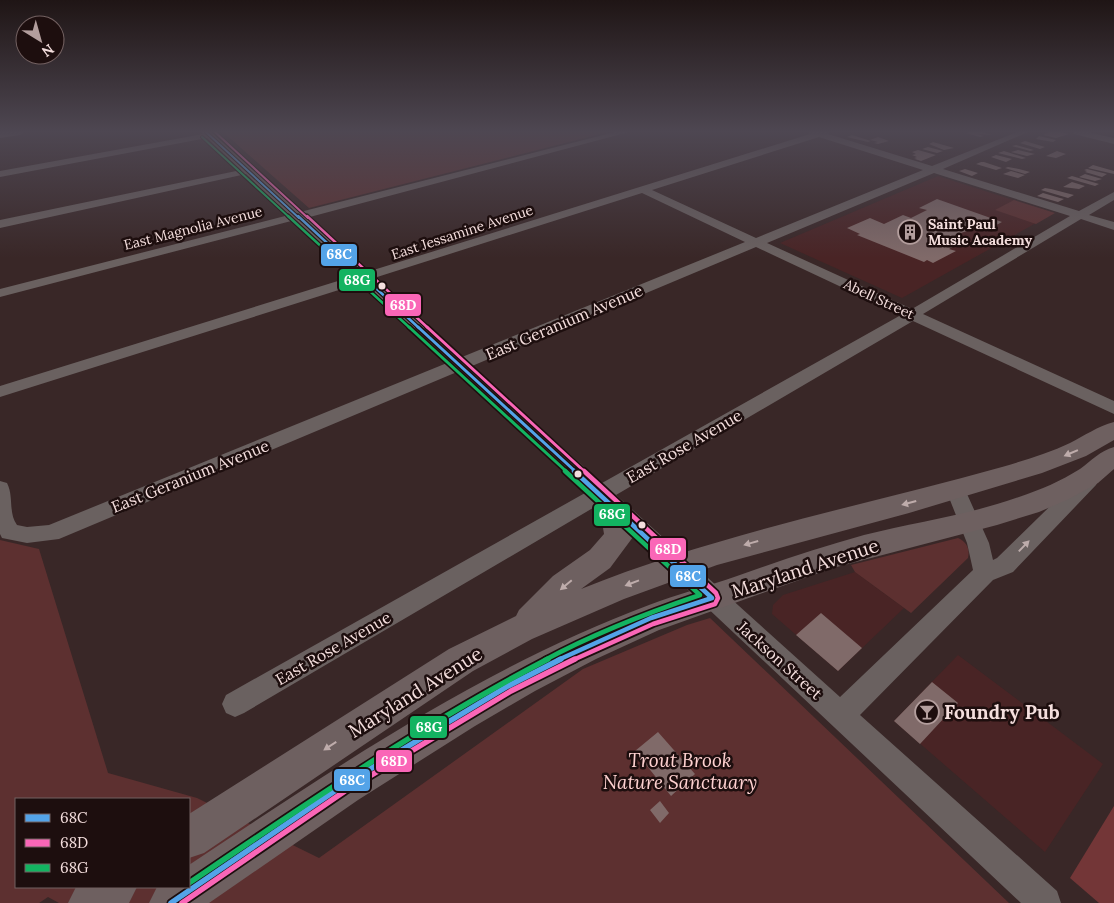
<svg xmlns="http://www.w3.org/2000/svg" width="1114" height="903" viewBox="0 0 1114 903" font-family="Lora,serif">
	<rect width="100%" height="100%" fill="#392727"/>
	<path fill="#492425" d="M 938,176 L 1054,213 L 902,298 L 780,243 Z
		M 855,572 L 904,608 L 838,671 L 772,614 L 773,605 L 783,595 Z
		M 958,655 L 1103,764 L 1045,852 L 894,721 Z"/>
	<path fill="#5d3030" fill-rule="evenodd" d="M 223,132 L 608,132 L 309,208 Z
		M 1014,200 L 1055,213 L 1036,224 L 995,210 Z
		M 958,538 C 967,542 970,549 968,558 L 911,613 L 855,572 L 851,565 Z
		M 0,540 L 39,549 L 108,773 L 197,798 L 319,858 L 583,669 L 687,625 L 710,618 L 1009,903 L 59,903 L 48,897 L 39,903 L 0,903 ZM 16,799 L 189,799 L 189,887 L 16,887 Z"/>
	<path fill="#733637" d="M 1114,806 L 1114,903 L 1099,903 L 1070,878 Z"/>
	<path fill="#806a69" d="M 969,132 L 982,132 L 992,135 L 977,134 L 984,136 L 980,137 L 966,133 Z
		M 1049,132 L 1060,132 L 1069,134 L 1056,138 L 1043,135 Z
		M 852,135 L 871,141 L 868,142 L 847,137 Z
		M 1039,136 L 1056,140 L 1053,142 L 1036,139 Z
		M 878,137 L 889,141 L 878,144 L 874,143 L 878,142 L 870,140 Z
		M 1025,141 L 1045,147 L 1040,149 L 1020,143 Z
		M 933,142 L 954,148 L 944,150 L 929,144 Z
		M 1016,145 L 1034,150 L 1030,151 L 1012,146 Z
		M 928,147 L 943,151 L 937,153 L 922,149 Z
		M 918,150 L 936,155 L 921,161 L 915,159 L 917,159 L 914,158 L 917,157 L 912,155 L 916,154 L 912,152 Z
		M 1018,150 L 1035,154 L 1027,156 L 1011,152 Z
		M 1004,151 L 1026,158 L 1022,159 L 998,153 Z
		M 1057,151 L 1066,154 L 1056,158 L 1046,156 Z
		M 996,155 L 1012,159 L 1006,162 L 991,157 Z
		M 981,162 L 984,162 L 1002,168 L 996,170 L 976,164 Z
		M 1093,165 L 1114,171 L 1114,174 L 1088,168 Z
		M 1008,167 L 1019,169 L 1030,172 L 1025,174 L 1005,168 Z
		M 965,169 L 978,173 L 972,176 L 959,171 Z
		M 1087,169 L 1107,174 L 1102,177 L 1085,172 L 1087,171 L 1084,170 Z
		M 1011,171 L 1025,175 L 1018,178 L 1003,174 Z
		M 1085,174 L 1102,179 L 1095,181 L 1079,177 Z
		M 1072,176 L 1099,184 L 1095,186 L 1067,178 Z
		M 1072,182 L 1085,186 L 1079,189 L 1063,187 Z
		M 1045,188 L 1051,189 L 1074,195 L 1068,198 L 1041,190 Z
		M 1043,193 L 1060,198 L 1064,199 L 1058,202 L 1037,196 Z
		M 937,199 L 1002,222 L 985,231 L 976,228 L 955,235 L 968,239 L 949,249 L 956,251 L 933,263 L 927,260 L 924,262 L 857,235 L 860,234 L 847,228 L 870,218 L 884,224 L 903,215 L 911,218 L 927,210 L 919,208 Z
		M 821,613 L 862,648 L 838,671 L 796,635 Z
		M 932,682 L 958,703 L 920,744 L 894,721 Z
		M 658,732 L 695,774 L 671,796 L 635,751 Z
		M 660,801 L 669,813 L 660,823 L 650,810 Z"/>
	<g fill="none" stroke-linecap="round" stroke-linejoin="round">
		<path fill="#6a6160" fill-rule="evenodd" d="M 0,132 L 24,132 L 20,135 L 0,138 Z
			M 202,132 L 211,132 L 300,212 L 615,132 L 629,132 L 306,218 L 367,272 L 810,134 L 809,132 L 829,132 L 828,134 L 932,166 L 1017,132 L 1028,132 L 943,169 L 1079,211 L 1114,192 L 1114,200 L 1089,215 L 1114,222 L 1114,230 L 1081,219 L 923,314 L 1114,401 L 1114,414 L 913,321 L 616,495 L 840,697 L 973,570 L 967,543 L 946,490 L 949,485 L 956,483 L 963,485 L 989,543 L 993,560 L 997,558 L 1082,475 L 1089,473 L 1096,475 L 1099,480 L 1096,485 L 1013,572 L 993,580 L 860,715 L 1057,891 L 1061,903 L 1021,903 L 598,505 L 244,713 L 235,717 L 226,713 L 222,704 L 226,695 L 585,493 L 457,372 L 59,539 L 27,543 L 2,538 L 0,534 L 0,481 L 7,483 C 14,496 8,513 17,525 L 27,527 L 49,525 L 447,363 L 361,283 L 0,397 L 0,386 L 354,276 L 295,220 L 0,297 L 0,289 L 289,215 L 246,174 L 0,228 L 0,220 L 241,170 L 207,138 L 0,177 L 0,171 L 203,134 ZM 819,137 L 923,170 L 756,238 L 652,190 ZM 934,173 L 1070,216 L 912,309 L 767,243 ZM 642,193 L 745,242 L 462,357 L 374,278 ZM 756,247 L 901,315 L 602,483 L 472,366 Z
			M 1073,132 L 1087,132 L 1114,138 L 1114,144 L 1074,134 Z"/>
		<path fill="#6e6060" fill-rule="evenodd" d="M 1114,422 L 1114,440 L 1086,456 L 1042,473 L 909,513 L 717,565 L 624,599 L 532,639 L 473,671 L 204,853 L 189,858 L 189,814 L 449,649 L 516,616 L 519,610 L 553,576 L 590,550 L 604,534 L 600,509 L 604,502 L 614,499 L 624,502 L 628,509 L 633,537 L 610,568 L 581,589 C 717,534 862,506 1002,467 C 1025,460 1049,453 1070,443 C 1084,436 1098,426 1114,422 Z
			M 1114,447 L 1114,469 L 1098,483 L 1069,499 L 1039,512 L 997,525 L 833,568 L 659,630 L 596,659 L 535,691 L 475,726 L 358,800 L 209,903 L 149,903 L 157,887 L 189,887 L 189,865 C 335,768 483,667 649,605 C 678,594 708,586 737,576 C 779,561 821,547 864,535 C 916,522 969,515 1019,497 C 1040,490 1061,481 1080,469 C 1091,461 1100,451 1114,447 Z
			M 76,887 L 137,887 L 129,903 L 68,903 Z"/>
		<g stroke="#1d0e0e" stroke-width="4">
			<path id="bus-1-far4" d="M 206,132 L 299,218"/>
		</g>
		<g stroke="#1d0e0e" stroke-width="5">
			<path id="bus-1-far3" d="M 298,216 L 419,328"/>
		</g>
		<g stroke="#1d0e0e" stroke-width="6">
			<path id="bus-1-far2" d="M 418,327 L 576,472"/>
		</g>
		<g stroke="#1d0e0e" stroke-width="8">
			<path id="bus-1-far1" d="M 558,660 L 651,618 L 712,598 L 574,471"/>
		</g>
		<g stroke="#1d0e0e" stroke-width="9">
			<path id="bus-1" d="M 171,903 L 342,786 L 508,686 L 561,659"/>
		</g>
		<g stroke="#1d0e0e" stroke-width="4">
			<path id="bus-2-far4" d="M 215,132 L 308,218"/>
		</g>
		<g stroke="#1d0e0e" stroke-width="5">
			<path id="bus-2-far3" d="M 307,216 L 428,328"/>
		</g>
		<g stroke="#1d0e0e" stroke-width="6">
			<path id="bus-2-far2" d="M 427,327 L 585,472"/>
		</g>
		<g stroke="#1d0e0e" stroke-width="8">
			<path id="bus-2-far1" d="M 573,660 L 653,624 L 715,604 L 718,598 L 716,593 L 584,471"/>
		</g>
		<g stroke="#1d0e0e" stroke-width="9">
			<path id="bus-2" d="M 182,903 L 345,791 L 511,691 L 575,659"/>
		</g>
		<g stroke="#1d0e0e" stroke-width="4">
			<path id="bus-3-far4" d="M 202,137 L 290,218"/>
		</g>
		<g stroke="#1d0e0e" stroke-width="5">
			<path id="bus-3-far3" d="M 288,216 L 410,328"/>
		</g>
		<g stroke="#1d0e0e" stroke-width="6">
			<path id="bus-3-far2" d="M 409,327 L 567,472"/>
		</g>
		<g stroke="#1d0e0e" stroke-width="8">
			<path id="bus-3-far1" d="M 545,660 C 595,633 647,613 700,595 L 565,471"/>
		</g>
		<g stroke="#1d0e0e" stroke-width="9">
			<path id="bus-3" d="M 189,883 C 306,804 423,724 548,659"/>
		</g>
		<use href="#bus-1-far4" stroke="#53a3e8" stroke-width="2"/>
		<use href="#bus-1-far3" stroke="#53a3e8" stroke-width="2.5"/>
		<use href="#bus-1-far2" stroke="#53a3e8" stroke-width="3"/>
		<use href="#bus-1-far1" stroke="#53a3e8" stroke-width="4.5"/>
		<use href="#bus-1" stroke="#53a3e8" stroke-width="5.5"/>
		<use href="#bus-2-far4" stroke="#fa66b7" stroke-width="2"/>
		<use href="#bus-2-far3" stroke="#fa66b7" stroke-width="2.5"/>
		<use href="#bus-2-far2" stroke="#fa66b7" stroke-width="3"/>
		<use href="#bus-2-far1" stroke="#fa66b7" stroke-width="4.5"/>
		<use href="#bus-2" stroke="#fa66b7" stroke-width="5.5"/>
		<use href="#bus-3-far4" stroke="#13b361" stroke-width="2"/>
		<use href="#bus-3-far3" stroke="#13b361" stroke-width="2.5"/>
		<use href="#bus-3-far2" stroke="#13b361" stroke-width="3"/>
		<use href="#bus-3-far1" stroke="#13b361" stroke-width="4.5"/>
		<use href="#bus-3" stroke="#13b361" stroke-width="5.5"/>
	</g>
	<defs><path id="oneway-solid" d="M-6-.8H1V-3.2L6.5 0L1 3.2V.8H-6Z" transform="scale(1.25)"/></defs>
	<g fill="#beacab">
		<use href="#oneway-solid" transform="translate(1071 453) rotate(157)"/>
		<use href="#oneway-solid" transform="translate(909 503) rotate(165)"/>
		<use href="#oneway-solid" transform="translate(751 543) rotate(164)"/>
		<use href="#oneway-solid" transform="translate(632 583) rotate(159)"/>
		<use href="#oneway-solid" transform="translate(566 585) rotate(140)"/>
		<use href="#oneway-solid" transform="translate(330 746) rotate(147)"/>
	</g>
	<use fill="#bdacab" href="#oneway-solid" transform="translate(1024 546) rotate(-46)"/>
	<linearGradient id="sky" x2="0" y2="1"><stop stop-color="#1f1515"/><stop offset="0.51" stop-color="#4e4752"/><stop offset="1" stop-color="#4e4752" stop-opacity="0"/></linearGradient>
	<rect width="1114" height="258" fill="url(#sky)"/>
	<defs>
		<g id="building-ring" transform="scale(1.25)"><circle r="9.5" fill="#1d0e0e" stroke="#b39e9d" stroke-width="1.5"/><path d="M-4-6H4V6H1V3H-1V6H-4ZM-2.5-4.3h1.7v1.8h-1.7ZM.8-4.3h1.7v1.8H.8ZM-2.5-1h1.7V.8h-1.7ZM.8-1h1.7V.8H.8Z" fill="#b39e9d"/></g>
		<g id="bar-ring" transform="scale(1.25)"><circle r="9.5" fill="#1d0e0e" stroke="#b39e9d" stroke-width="1.5"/><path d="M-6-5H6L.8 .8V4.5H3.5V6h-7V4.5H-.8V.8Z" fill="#b39e9d"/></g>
	</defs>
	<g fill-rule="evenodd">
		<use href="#building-ring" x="910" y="232"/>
		<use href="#bar-ring" x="927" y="712"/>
	</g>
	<g fill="#f4dedd" stroke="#1d0e0e" stroke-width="2">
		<circle cx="382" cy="286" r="4.5"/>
		<circle cx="578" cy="474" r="4.5"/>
		<circle cx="642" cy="525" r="4.5"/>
	</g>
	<g text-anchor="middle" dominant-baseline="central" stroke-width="5" stroke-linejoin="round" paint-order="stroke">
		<g font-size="14" font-weight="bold" fill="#f4dedd" stroke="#1d0e0e" text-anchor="start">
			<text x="928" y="224">Saint Paul<tspan x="928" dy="16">Music Academy</tspan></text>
		</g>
		<g font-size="14" fill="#f4dedd" stroke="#1d0e0e">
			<text transform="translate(193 228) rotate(-14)">East Magnolia Avenue</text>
			<text transform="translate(462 232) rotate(-18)">East Jessamine Avenue</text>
			<text transform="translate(879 299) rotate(25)">Abell Street</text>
		</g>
		<g font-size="16" fill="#f4dedd" stroke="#1d0e0e">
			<text transform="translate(564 322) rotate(-23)">East Geranium Avenue</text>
			<text transform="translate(684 446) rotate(-30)">East Rose Avenue</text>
			<text transform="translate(190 476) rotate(-22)">East Geranium Avenue</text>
			<text transform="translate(333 648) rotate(-30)">East Rose Avenue</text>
			<text transform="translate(780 660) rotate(42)">Jackson Street</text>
		</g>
		<g font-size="19" fill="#f4dedd" stroke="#1d0e0e">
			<text transform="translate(805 568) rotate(-18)">Maryland Avenue</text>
			<text transform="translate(415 692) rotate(-32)">Maryland Avenue</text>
		</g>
		<g font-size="19" font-weight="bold" fill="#f4dedd" stroke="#1d0e0e" text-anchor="start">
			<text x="944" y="712">Foundry Pub</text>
		</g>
		<g font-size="19" font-style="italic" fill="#fed1d0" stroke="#1d0e0e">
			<text x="680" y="760">Trout Brook<tspan x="680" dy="22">Nature Sanctuary</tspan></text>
		</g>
	</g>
	<g stroke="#1d0e0e" stroke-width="2">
		<rect x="320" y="243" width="38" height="24" rx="5" fill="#53a3e8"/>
		<rect x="338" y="268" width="38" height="24" rx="5" fill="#13b361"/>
		<rect x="384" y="293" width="38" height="24" rx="5" fill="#fa66b7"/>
		<rect x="593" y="503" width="38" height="24" rx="5" fill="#13b361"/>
		<rect x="649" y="537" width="38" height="24" rx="5" fill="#fa66b7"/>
		<rect x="669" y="564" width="38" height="24" rx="5" fill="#53a3e8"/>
		<rect x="409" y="715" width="39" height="24" rx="5" fill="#13b361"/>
		<rect x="375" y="749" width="38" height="24" rx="5" fill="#fa66b7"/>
		<rect x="333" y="768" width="38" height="24" rx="5" fill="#53a3e8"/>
	</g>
	<g font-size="14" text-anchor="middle" font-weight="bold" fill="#fff">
		<text x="339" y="259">68C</text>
		<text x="357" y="285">68G</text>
		<text x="403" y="310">68D</text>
		<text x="612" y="519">68G</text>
		<text x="668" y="554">68D</text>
		<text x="688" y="581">68C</text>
		<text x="429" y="732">68G</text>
		<text x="394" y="766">68D</text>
		<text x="352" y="785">68C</text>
	</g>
	<rect x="15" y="798" width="175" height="90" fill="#1d0e0e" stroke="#736161"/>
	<rect x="25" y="814" width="25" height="8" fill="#53a3e8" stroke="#736161"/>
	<text x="60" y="823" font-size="15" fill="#f4dedd">68C</text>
	<rect x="25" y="839" width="25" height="8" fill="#fa66b7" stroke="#736161"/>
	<text x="60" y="848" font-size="15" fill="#f4dedd">68D</text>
	<rect x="25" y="864" width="25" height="8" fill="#13b361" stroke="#736161"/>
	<text x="60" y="873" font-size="15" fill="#f4dedd">68G</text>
	<g transform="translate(40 40) rotate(143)"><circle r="24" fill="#1d0e0e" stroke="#736161"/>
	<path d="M0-4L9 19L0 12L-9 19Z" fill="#b39e9d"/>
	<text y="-8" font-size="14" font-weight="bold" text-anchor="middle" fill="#f4dedd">N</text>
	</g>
</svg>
